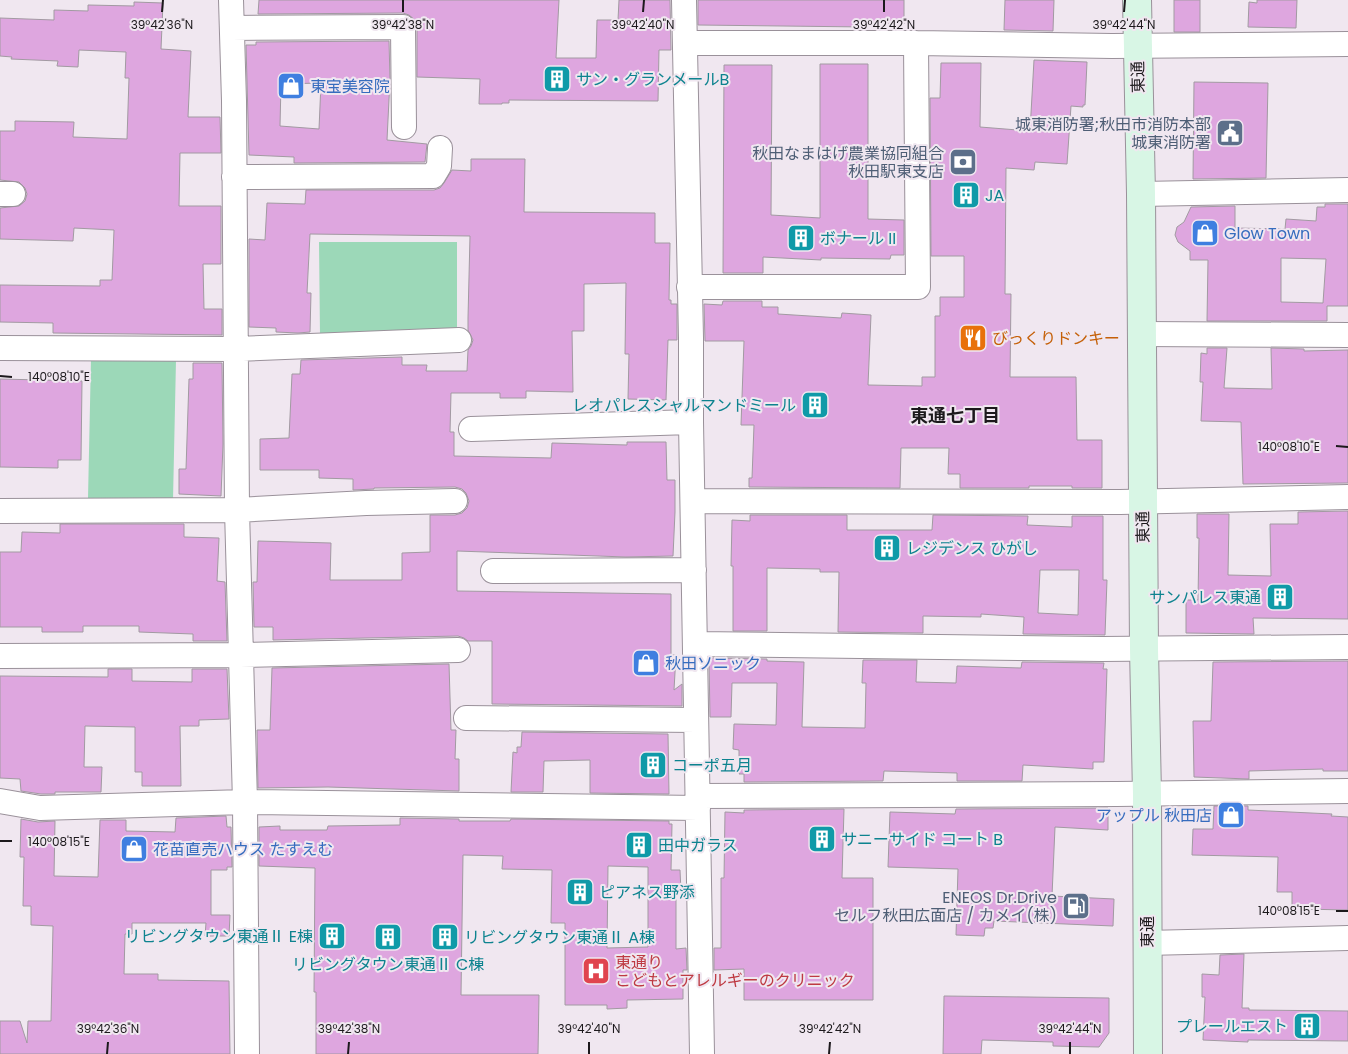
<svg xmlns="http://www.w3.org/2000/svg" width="1348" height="1054" viewBox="0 0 1348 1054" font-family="Poppins,'Noto Sans JP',sans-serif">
	<rect width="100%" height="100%" fill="#f0e7f0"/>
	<path fill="#9cd8b8" d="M 319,242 L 457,242 L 457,334 L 320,335 Z
		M 91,358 L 176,360 L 173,500 L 88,498 Z"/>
	<path fill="#dea6df" stroke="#a29aa2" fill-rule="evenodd" d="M 259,0 L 559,0 L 556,58 L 596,58 L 597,20 L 618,20 L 619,0 L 670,0 L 671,50 L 659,50 L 658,101 L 509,100 L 509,103 L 502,103 L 502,104 L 479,104 L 480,79 L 417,77 L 417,27 L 415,20 L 409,15 L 403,13 L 258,14 Z
		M 698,0 L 904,0 L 904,24 L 866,22 L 866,27 L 698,25 Z
		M 1005,0 L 1054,0 L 1053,31 L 1004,30 Z
		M 1174,0 L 1200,0 L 1200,32 L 1174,32 Z
		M 1257,0 L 1297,0 L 1296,28 L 1248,27 L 1249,2 L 1257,3 Z
		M 134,2 L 163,3 L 161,49 L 191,51 L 188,117 L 220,117 L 221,153 L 180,153 L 179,206 L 221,206 L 221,264 L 203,264 L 204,309 L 222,309 L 222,335 L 53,333 L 53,323 L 0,322 L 0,285 L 100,286 L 100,280 L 112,280 L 114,230 L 74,228 L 73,241 L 0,239 L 0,208 L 19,206 L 25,201 L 27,194 L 25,188 L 19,182 L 0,180 L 0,131 L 15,131 L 15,121 L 74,122 L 73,137 L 127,139 L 129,78 L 125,78 L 126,52 L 79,50 L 78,67 L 57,66 L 58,61 L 11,59 L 12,57 L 0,56 L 0,18 L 54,20 L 54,10 L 88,11 L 88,5 L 134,6 Z
		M 389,41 L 390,79 L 387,140 L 427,144 L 425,162 L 294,163 L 294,157 L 249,155 L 246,45 L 256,45 L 256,42 ZM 321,83 L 319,129 L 280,126 L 281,84 Z
		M 1034,60 L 1087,62 L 1085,105 L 1083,105 L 1083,107 L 1071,106 L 1067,164 L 1035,162 L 1034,170 L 1006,168 L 1005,294 L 1011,294 L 1010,377 L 1076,377 L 1077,440 L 1102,440 L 1102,488 L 1072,488 L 1072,486 L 1029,486 L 1029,488 L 960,488 L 960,474 L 948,474 L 949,448 L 901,448 L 900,488 L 749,487 L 749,478 L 752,478 L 754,425 L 741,425 L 744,341 L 705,341 L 704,304 L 722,305 L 723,301 L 762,301 L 762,307 L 778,307 L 778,314 L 841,318 L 842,313 L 871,315 L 868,385 L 922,386 L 922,377 L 935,377 L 935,316 L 940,316 L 940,297 L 964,297 L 964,256 L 931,256 L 930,98 L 940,98 L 941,63 L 981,63 L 980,127 L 1030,131 Z
		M 820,64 L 868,64 L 868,219 L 904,220 L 904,255 L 891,255 L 890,259 L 821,258 L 821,260 L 763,257 L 763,273 L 723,273 L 724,65 L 772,65 L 771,215 L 820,218 Z
		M 1194,82 L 1268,83 L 1266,178 L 1193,179 Z
		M 471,159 L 525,159 L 524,212 L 655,213 L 655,243 L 670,243 L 669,300 L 671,300 L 671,304 L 677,304 L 677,340 L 668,340 L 666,400 L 628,399 L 629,354 L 625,354 L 626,283 L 584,284 L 584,331 L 572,331 L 573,392 L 526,391 L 526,398 L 500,398 L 500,393 L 451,393 L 450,432 L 454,432 L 454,456 L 551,458 L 552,443 L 627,445 L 627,442 L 666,442 L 667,480 L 675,480 L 675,512 L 673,556 L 626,557 L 457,551 L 457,591 L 671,594 L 671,655 L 676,655 L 674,690 L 682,684 L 682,706 L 492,704 L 492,641 L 468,641 L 464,638 L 458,636 L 273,640 L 273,627 L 254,627 L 253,582 L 257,582 L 258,541 L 331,543 L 330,580 L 402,580 L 402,553 L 430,552 L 430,515 L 455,515 L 462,513 L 467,508 L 469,501 L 466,493 L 462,489 L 455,487 L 374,488 L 374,489 L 353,490 L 353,479 L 319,478 L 319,470 L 260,470 L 260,439 L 289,438 L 292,374 L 300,374 L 301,360 L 402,357 L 402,365 L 427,365 L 426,371 L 467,371 L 468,350 L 471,346 L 473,340 L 468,330 L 468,318 L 470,236 L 310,234 L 307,293 L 311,293 L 310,332 L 298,333 L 276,332 L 276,328 L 249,327 L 249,239 L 265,240 L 267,203 L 305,204 L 306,190 L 434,190 L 440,188 L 444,183 L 452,170 L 471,171 Z
		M 1325,204 L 1348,204 L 1348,306 L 1327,306 L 1327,321 L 1207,321 L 1208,260 L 1190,260 L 1190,251 L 1178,242 L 1175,235 L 1177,227 L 1184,222 L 1191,207 L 1235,206 L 1235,228 L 1285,229 L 1286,219 L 1316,221 L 1317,207 L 1325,207 ZM 1281,258 L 1326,259 L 1323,303 L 1281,302 Z
		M 1207,348 L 1227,348 L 1224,388 L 1272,389 L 1271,348 L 1304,349 L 1304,351 L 1348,350 L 1348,483 L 1243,484 L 1241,422 L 1201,421 L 1203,382 L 1200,382 L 1201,353 L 1207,354 Z
		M 193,363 L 222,363 L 223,444 L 221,496 L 179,494 L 179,469 L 186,469 L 189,379 L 193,379 Z
		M 0,379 L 82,381 L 81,460 L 58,460 L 58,468 L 0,467 Z
		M 1348,511 L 1348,619 L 1253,618 L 1254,634 L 1186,633 L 1186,600 L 1198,600 L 1199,538 L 1197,538 L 1197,514 L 1229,514 L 1228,575 L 1271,576 L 1270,524 L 1298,524 L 1298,512 Z
		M 750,515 L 847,515 L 847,530 L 932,530 L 933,515 L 1028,516 L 1027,525 L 1072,527 L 1072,516 L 1103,516 L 1103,580 L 1107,580 L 1105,635 L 1023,634 L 1024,617 L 981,614 L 981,617 L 923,616 L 923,633 L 838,632 L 839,572 L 820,572 L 820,569 L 767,568 L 767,631 L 733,631 L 733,566 L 731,566 L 732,520 L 750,521 ZM 1040,570 L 1079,570 L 1078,615 L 1038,613 Z
		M 60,524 L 184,524 L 184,537 L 219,538 L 217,581 L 225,582 L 227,641 L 193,641 L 193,634 L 139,632 L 139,626 L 83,626 L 83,632 L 42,632 L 42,627 L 0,627 L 0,552 L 21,552 L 22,532 L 60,533 Z
		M 712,658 L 767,659 L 767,661 L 804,662 L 802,727 L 865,728 L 866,683 L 862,683 L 863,660 L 917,660 L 916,682 L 956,683 L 957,666 L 1021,668 L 1022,662 L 1104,663 L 1103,669 L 1107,669 L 1104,762 L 1093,762 L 1093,769 L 1023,765 L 1022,781 L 957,781 L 957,773 L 884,771 L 883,781 L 744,782 L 744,774 L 739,774 L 739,750 L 733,749 L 734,724 L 776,725 L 777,683 L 732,683 L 731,717 L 710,717 L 709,661 Z
		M 1348,661 L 1348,771 L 1323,771 L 1323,769 L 1249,771 L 1249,779 L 1194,777 L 1193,721 L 1211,721 L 1213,662 Z
		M 449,664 L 451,730 L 456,730 L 455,759 L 459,759 L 459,791 L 328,787 L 258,788 L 257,730 L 270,730 L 272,668 Z
		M 108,669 L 132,669 L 132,681 L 192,682 L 192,669 L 227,669 L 229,719 L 199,720 L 199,726 L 180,726 L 181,786 L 142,786 L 142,772 L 135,772 L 135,727 L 85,726 L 84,767 L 102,767 L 101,792 L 55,792 L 55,794 L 41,794 L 21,791 L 20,779 L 0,778 L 0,676 L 108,677 Z
		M 522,732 L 668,734 L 669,794 L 590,793 L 590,760 L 544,761 L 543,792 L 511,792 L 513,752 L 517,753 L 517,747 L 521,747 Z
		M 1214,806 L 1248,806 L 1248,810 L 1332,814 L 1331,816 L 1348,817 L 1348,910 L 1300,909 L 1300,908 L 1292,908 L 1292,892 L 1277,892 L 1278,857 L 1192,855 L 1193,829 L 1213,829 Z
		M 1108,808 L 1108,830 L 1055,827 L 1052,896 L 1114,899 L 1113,926 L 994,921 L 993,928 L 985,928 L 984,936 L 956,935 L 958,869 L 888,867 L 890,812 L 955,814 L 956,809 Z
		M 844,809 L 842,878 L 873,878 L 873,1000 L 744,1000 L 744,969 L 714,970 L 714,948 L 721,948 L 721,878 L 724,878 L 725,812 L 744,813 L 744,810 Z
		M 226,816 L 227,827 L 231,827 L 232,867 L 227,867 L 227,870 L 211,870 L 211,915 L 230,915 L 229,936 L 205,936 L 206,923 L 132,923 L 132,934 L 125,934 L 124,974 L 158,974 L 158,980 L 229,981 L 230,1054 L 0,1054 L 0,1021 L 20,1021 L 27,1043 L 28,1021 L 51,1021 L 53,926 L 31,925 L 31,906 L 23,906 L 24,857 L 20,857 L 21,819 L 38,822 L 55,821 L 54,876 L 98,877 L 100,820 L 126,820 L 126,831 L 175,832 L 176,818 Z
		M 400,818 L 459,819 L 459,821 L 510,821 L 511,819 L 669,821 L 669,824 L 672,824 L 671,870 L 680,870 L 681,892 L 676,892 L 676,949 L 686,948 L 687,970 L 683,970 L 683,999 L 627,1000 L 627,1008 L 607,1009 L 607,1005 L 565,1005 L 565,923 L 551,923 L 552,870 L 502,869 L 503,856 L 463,855 L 461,995 L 539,995 L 538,1054 L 316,1054 L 316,992 L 314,992 L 315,868 L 259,866 L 259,827 L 280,826 L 280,830 L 327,830 L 328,826 L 400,825 ZM 608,866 L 648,867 L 648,947 L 607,948 Z
		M 1244,954 L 1242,1008 L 1249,1008 L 1249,1010 L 1348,1011 L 1348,1041 L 1248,1040 L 1248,1042 L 1203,1040 L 1205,997 L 1202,997 L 1202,974 L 1219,975 L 1220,955 Z
		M 944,996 L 1109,998 L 1109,1033 L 1099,1047 L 1053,1046 L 1053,1042 L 982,1040 L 981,1054 L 943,1054 Z"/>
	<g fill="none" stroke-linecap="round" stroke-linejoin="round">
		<g stroke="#9a919a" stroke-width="26">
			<path id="street" d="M 231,0 L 234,101 L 237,510 L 245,802 L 247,1054
				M 684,0 L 691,338 L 691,422 L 702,1054
				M 232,28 L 403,27 L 404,127
				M 685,43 L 916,43 L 1112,46 L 1348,44
				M 234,177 L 433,176 L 439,166 L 440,148
				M 0,194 L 13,194
				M 1141,194 L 1348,190
				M 689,287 L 918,287 L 916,43
				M 1141,334 L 1348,335
				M 0,348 L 236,349 L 459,340
				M 471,429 L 691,422
				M 693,501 L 1120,502 L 1348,497
				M 0,511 L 237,510 L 366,503 L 455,501
				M 493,571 L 694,570
				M 695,644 L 1102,649 L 1348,647
				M 0,656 L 240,655 L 458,650
				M 466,718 L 696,720
				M 698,796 L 1117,794 L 1348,791
				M 0,801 L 40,808 L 245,802 L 698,808
				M 1146,943 L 1348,938"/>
		</g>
		<g stroke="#9a919a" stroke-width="30">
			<path id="secondary" d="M 1137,0 L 1141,194 L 1144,649 L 1147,794 L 1148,1054"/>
		</g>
		<use href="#street" stroke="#fff" stroke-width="24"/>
		<use href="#secondary" stroke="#d8f6e5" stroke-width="28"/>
	</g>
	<path fill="none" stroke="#1c191c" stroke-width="2" d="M 162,12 L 163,0M 403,12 L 403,0M 643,12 L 644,0M 884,12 L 884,0M 1124,12 L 1125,0M 0,376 L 12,377M 1336,446 L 1348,447M 0,841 L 12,841M 1336,911 L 1348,911M 107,1054 L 108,1042M 348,1054 L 349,1042M 589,1054 L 589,1042M 829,1054 L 830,1042M 1070,1054 L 1070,1042"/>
	<defs>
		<g id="building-square" transform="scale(1.4375)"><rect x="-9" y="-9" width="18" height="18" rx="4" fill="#0f9aa8" stroke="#f0e7f0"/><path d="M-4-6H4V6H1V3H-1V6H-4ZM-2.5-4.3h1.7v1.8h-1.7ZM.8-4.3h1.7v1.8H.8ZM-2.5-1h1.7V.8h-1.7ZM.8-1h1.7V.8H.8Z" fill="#fff"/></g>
		<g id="shop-square" transform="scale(1.4375)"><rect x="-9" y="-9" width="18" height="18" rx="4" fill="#3f7fe0" stroke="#f0e7f0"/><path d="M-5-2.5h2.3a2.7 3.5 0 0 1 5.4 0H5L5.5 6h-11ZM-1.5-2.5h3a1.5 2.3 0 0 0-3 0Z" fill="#fff"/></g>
		<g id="civic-square" transform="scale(1.4375)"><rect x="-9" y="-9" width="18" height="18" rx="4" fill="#5c6f8a" stroke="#f0e7f0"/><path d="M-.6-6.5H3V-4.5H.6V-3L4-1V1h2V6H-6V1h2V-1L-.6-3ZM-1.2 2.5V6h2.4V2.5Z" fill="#fff"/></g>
		<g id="bank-square" transform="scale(1.4375)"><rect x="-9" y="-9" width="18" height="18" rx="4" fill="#5c6f8a" stroke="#f0e7f0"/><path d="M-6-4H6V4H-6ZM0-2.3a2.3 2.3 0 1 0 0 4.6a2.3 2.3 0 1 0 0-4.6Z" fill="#fff"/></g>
		<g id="restaurant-square" transform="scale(1.4375)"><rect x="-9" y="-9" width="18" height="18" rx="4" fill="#e8710a" stroke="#f0e7f0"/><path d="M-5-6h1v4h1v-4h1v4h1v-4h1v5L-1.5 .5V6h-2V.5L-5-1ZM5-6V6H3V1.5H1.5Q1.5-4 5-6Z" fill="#fff"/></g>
		<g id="fuel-square" transform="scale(1.4375)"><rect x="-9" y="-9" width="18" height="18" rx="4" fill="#5c6f8a" stroke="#f0e7f0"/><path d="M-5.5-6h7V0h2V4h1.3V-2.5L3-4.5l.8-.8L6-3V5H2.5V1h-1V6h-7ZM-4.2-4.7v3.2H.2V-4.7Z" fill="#fff"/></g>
		<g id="hospital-square" transform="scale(1.4375)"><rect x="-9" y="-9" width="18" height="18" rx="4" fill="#e0444e" stroke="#f0e7f0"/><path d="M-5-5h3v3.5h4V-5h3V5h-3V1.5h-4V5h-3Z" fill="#fff"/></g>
	</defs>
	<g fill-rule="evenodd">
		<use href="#building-square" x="557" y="79"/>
		<use href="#shop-square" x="291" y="86"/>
		<use href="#civic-square" x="1230" y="133"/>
		<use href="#bank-square" x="963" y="162"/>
		<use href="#building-square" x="966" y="195"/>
		<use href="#shop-square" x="1205" y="233"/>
		<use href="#building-square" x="801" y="238"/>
		<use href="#restaurant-square" x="973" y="338"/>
		<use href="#building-square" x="815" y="405"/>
		<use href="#building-square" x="887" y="548"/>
		<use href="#building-square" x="1280" y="597"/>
		<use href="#shop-square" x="646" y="663"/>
		<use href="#building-square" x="653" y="765"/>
		<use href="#shop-square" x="1231" y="815"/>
		<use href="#building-square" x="822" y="839"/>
		<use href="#building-square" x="639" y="845"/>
		<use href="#shop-square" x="134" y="849"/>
		<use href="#building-square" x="580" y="892"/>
		<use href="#fuel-square" x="1076" y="906"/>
		<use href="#building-square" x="332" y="936"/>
		<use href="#building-square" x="388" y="937"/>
		<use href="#building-square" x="445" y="937"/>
		<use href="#hospital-square" x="596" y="971"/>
		<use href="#building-square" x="1307" y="1026"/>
	</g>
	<g text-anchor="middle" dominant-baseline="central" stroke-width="4" stroke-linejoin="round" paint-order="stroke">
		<g font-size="16" fill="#1c191c" stroke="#f0e7f0">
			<text transform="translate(1138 77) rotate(-91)">東通</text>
			<text transform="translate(1143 527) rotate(-91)">東通</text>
			<text transform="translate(1147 932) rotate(-90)">東通</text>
		</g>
		<g font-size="16" fill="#0d838f" stroke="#f0e7f0" text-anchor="start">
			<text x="576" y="79">サン・グランメールB</text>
			<text x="985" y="195">JA</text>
			<text x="820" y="238">ボナール II</text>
			<text x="796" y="405" text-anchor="end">レオパレスシャルマンドミール</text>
			<text x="906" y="548">レジデンス ひがし</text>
			<text x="1261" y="597" text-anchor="end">サンパレス東通</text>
			<text x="672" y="765">コーポ五月</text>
			<text x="841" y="839">サニーサイド コート B</text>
			<text x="658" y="845">田中ガラス</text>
			<text x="599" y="892">ピアネス野添</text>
			<text x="313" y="936" text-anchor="end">リビングタウン東通Ⅱ E棟</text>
			<text x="464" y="937">リビングタウン東通Ⅱ A棟</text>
			<text x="388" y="964" text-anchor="middle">リビングタウン東通Ⅱ C棟</text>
			<text x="1288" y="1026" text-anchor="end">プレールエスト</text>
		</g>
		<g font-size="16" fill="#366cbe" stroke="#f0e7f0" text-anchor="start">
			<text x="310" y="86">東宝美容院</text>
			<text x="1224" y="233">Glow Town</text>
			<text x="665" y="663">秋田ソニック</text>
			<text x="1212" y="815" text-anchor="end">アップル 秋田店</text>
			<text x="153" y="849">花苗直売ハウス たすえむ</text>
		</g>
		<g font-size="16" fill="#4e5e75" stroke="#f0e7f0" text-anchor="end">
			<text x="1211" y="124">城東消防署;秋田市消防本部<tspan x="1211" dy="18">城東消防署</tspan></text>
			<text x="944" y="153">秋田なまはげ農業協同組合<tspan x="944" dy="18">秋田駅東支店</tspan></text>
			<text x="1057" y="897">ENEOS Dr.Drive<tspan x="1057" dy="18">セルフ秋田広面店 / カメイ(株)</tspan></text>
		</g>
		<g font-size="16" fill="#c56008" stroke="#f0e7f0" text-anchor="start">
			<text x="992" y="338">びっくりドンキー</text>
		</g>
		<g font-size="16" fill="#be3a42" stroke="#f0e7f0" text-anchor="start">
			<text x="615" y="962">東通り<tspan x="615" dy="18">こどもとアレルギーのクリニック</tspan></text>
		</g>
		<g font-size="18" font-weight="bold" fill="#1c191c" stroke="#f0e7f0">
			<text x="955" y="415">東通七丁目</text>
		</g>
	</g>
	<g font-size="12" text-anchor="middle" fill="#1c191c" stroke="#f0e7f0" stroke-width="4" stroke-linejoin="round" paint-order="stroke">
		<text x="162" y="29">39°42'36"N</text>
		<text x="403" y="29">39°42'38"N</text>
		<text x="643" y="29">39°42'40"N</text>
		<text x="884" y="29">39°42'42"N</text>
		<text x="1124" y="29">39°42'44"N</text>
		<text x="59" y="381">140°08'10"E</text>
		<text x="1289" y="451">140°08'10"E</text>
		<text x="59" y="846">140°08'15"E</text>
		<text x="1289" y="915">140°08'15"E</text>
		<text x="108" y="1033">39°42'36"N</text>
		<text x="349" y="1033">39°42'38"N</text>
		<text x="589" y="1033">39°42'40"N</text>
		<text x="830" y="1033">39°42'42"N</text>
		<text x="1070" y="1033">39°42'44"N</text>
	</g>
</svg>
